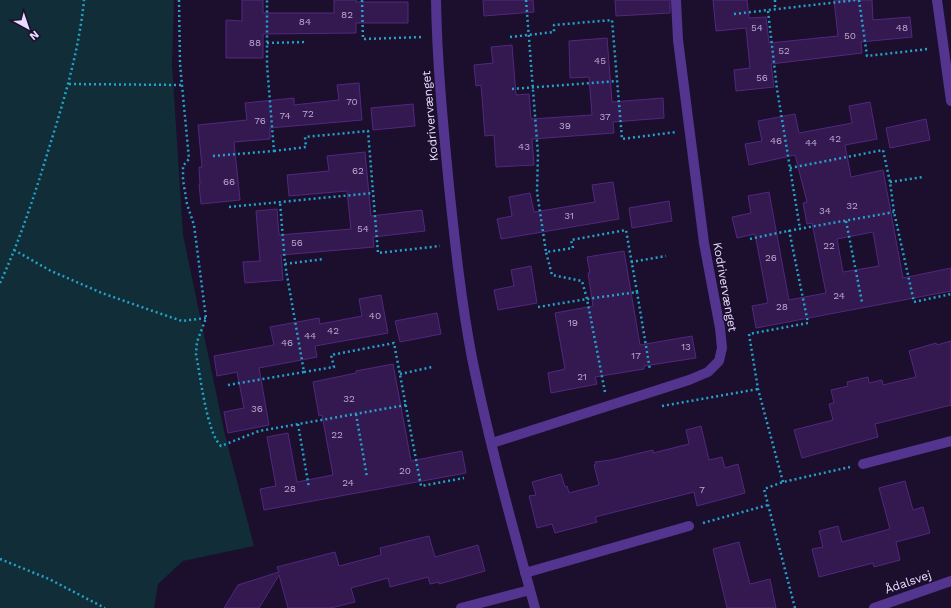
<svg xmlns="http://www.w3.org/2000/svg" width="951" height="608" viewBox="0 0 951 608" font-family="'Work Sans',sans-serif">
	<rect width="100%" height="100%" fill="#1c0e2d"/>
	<path fill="#112d37" d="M 0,0 L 174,0 L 172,64 L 183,235 L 225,435 L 254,546 L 183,561 L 158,584 L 154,608 L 0,608 Z"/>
	<path fill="#341850" stroke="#52287e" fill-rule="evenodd" d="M 242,0 L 263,0 L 263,13 L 334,13 L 334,0 L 356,0 L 356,2 L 408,2 L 408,23 L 356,23 L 356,33 L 263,34 L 263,58 L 226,58 L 226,20 L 242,21 Z
		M 483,0 L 533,0 L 534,12 L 484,16 Z
		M 615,0 L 670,0 L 670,13 L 616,16 Z
		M 713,0 L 747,0 L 749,18 L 766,17 L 769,43 L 838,36 L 834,0 L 872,0 L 873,20 L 910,17 L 912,37 L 861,42 L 862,53 L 771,64 L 774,87 L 736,91 L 734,70 L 750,68 L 746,28 L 716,31 Z
		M 607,38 L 612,102 L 663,98 L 664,118 L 613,122 L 614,133 L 532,139 L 534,165 L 496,167 L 494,135 L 485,136 L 481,85 L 476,86 L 474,65 L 493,63 L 491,47 L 512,45 L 516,95 L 529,94 L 531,119 L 592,115 L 589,77 L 570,78 L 569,41 Z
		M 359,83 L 362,120 L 270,128 L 270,139 L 234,142 L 240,200 L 201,204 L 199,184 L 200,184 L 199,167 L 202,167 L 198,125 L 247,120 L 245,103 L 294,98 L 294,105 L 339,100 L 337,85 Z
		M 870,102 L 877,139 L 845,145 L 851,177 L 883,170 L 903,278 L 951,268 L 951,291 L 756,328 L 752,306 L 768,303 L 755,234 L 737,238 L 732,217 L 751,213 L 748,196 L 769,192 L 789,300 L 826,293 L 812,223 L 807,224 L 803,203 L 807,202 L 795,155 L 749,165 L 745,144 L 762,141 L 758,121 L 795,114 L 799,133 L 852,123 L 849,106 ZM 873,232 L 879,266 L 843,272 L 837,239 Z
		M 413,104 L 415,126 L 373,130 L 371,108 Z
		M 926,119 L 930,140 L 890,148 L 886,128 Z
		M 365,152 L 371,216 L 422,210 L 425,231 L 373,237 L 374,247 L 281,255 L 283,280 L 245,283 L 243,262 L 260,261 L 256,211 L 277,209 L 279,235 L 351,229 L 347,191 L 289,196 L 287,175 L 329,171 L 327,156 Z
		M 613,182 L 619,219 L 501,239 L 497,219 L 512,216 L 509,197 L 530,193 L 534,212 L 595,202 L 592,185 Z
		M 669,201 L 672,221 L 632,228 L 629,208 Z
		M 624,251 L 640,345 L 692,336 L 696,358 L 644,366 L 644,369 L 595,377 L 597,384 L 551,393 L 548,373 L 565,369 L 555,313 L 593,306 L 588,273 L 590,273 L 587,257 Z
		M 531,266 L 537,303 L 498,310 L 494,290 L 514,286 L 511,270 Z
		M 381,295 L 388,333 L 315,346 L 317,357 L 259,368 L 269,425 L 228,433 L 224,412 L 244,408 L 237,372 L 217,376 L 214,356 L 274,345 L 270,327 L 319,318 L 320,324 L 362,316 L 359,299 Z
		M 437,313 L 441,334 L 400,342 L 395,321 Z
		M 951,341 L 951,405 L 875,424 L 878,437 L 802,458 L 794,430 L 833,420 L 829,404 L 834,403 L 831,390 L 848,386 L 847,382 L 868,377 L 869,383 L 882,380 L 883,385 L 916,377 L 909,351 L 936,343 L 937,345 Z
		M 393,364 L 411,461 L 462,451 L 466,473 L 264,510 L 260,489 L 276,486 L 267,437 L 288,433 L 297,482 L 333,475 L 322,415 L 319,416 L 313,382 L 356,373 L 356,371 Z
		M 701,426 L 709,460 L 722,457 L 725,468 L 738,464 L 745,493 L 697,506 L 694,492 L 595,517 L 597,522 L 555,533 L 552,524 L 537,528 L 529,496 L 536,495 L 532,482 L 561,474 L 565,487 L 567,486 L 569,493 L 599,485 L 594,465 L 596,464 L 595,462 L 611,460 L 653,450 L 653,453 L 689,444 L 686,430 Z
		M 905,481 L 913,510 L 923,507 L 930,533 L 896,542 L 900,560 L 874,567 L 873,563 L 819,577 L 812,549 L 823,547 L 819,531 L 838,526 L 842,542 L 890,529 L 879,488 Z
		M 429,536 L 435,557 L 478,545 L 485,571 L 439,584 L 439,582 L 430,584 L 428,577 L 390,587 L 388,578 L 351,588 L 355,602 L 331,608 L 288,608 L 279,575 L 259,608 L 224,608 L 238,585 L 279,572 L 277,567 L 335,552 L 339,566 L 381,555 L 380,548 Z
		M 739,542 L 750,584 L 770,579 L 776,608 L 727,608 L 713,549 Z"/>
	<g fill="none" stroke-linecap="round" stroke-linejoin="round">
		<path stroke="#23a3ca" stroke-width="2.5" stroke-dasharray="2 3" stroke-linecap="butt" d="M 179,0 L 180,64 L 189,159 L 183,166 L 183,180 L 187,204 L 194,225 L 206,318 L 197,342 L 196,354 C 200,374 207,434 221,446 L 259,431 L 406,405
			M 362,0 L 363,39 L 423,37
			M 526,0 L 538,154 L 537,192 L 546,252
			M 775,0 L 775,10
			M 859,0 L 867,56 L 928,49
			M 768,11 L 777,89 L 800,229
			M 734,14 L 856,0
			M 510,37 L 554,32 L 554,25 L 612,20 L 622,139 L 676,132
			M 267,43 L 307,42
			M 69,84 L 183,85
			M 512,89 L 617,81
			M 274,151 L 306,147 L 305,137 L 368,131 L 378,253 L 440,246
			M 213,156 L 274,151 L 267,65 L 267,0
			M 790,168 L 883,150 L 890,182 L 894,212 L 914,302 L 951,294
			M 890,182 L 923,177
			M 229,207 L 373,193
			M 846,221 L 862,302
			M 750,239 C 798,228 846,221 894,212
			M 14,250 L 51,271 L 102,293 L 150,310 L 182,321 L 206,318
			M 631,262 L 666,256
			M 285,264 L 324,259
			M 0,283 C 20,240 35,194 49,148 C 64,100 79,51 84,0
			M 538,307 L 587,299 L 582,281 L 552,275 L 546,252 L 573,248 L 571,240 L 626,230 L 637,292
			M 304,372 L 334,367 L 331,355 L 394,343 L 421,486 L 464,478
			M 400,374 L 432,367
			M 228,385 L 304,372 L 285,264 L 280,202
			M 605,392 L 587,299 L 637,292 L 650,370
			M 662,406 L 758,389
			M 356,414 L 367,477
			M 298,424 L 309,488
			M 783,482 L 758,389 L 749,334 L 808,323 L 789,230
			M 703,523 L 768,505
			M 0,559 L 49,579 L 105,608
			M 795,608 L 764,489 L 783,482 L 850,467"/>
		<path stroke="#533590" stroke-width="10" d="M 436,0 C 437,62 443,124 449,186 C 455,243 461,301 472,358 C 489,442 512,525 535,608
			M 937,0 L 951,101
			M 492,443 L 689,380 L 708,372 L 719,361 L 722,348 L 720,328 L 704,243 L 678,40 L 676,0
			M 863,464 L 951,441
			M 525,573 L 689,526
			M 461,608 L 530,590
			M 874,608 L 951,581"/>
	</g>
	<g text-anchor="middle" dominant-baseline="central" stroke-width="3" stroke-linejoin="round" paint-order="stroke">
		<g font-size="10" fill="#bcaad3">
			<text x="347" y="14">82</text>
			<text x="305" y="21">84</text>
			<text x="757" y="27">54</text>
			<text x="902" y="27">48</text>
			<text x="850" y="35">50</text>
			<text x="255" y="42">88</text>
			<text x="784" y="50">52</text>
			<text x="600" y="60">45</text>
			<text x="762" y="77">56</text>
			<text x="352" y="101">70</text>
			<text x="308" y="113">72</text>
			<text x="285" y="115">74</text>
			<text x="605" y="116">37</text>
			<text x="260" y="120">76</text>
			<text x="565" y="125">39</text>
			<text x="835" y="138">42</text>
			<text x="776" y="140">46</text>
			<text x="811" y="142">44</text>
			<text x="524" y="146">43</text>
			<text x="358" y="170">62</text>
			<text x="229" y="181">66</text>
			<text x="852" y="205">32</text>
			<text x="825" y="210">34</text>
			<text x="569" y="215">31</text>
			<text x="363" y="228">54</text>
			<text x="297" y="242">56</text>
			<text x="829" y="245">22</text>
			<text x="771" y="257">26</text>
			<text x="839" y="295">24</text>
			<text x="782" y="306">28</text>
			<text x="375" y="315">40</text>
			<text x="573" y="322">19</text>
			<text x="333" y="330">42</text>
			<text x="310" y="335">44</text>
			<text x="287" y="342">46</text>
			<text x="686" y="346">13</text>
			<text x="636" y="355">17</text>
			<text x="582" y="376">21</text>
			<text x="349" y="398">32</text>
			<text x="257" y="408">36</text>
			<text x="337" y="434">22</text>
			<text x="405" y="470">20</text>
			<text x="348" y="482">24</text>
			<text x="290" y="488">28</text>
			<text x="702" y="489">7</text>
		</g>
		<g font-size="12" fill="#e9daff" stroke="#1c0e2d">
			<text transform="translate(430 116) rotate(-95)">Kodrivervænget</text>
			<text transform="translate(725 287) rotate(80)">Kodrivervænget</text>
			<text transform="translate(908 582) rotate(-19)">Ådalsvej</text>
		</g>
	</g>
	<g transform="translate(28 28) rotate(140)" stroke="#1c0e2d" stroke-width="3" paint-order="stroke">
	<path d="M0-3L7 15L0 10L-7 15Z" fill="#e9daff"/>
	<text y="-6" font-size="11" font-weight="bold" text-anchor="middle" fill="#e9daff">N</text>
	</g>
</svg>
